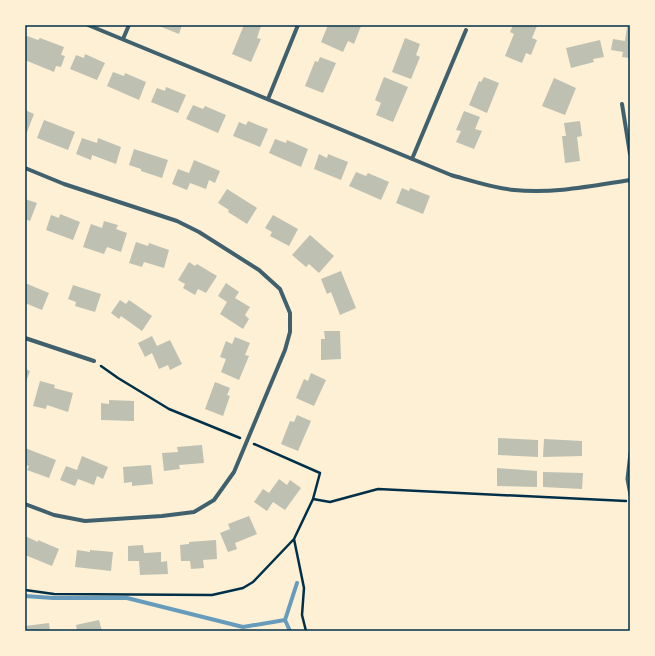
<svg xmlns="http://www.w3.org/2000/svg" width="655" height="656" viewBox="0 0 655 656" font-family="'Asap Condensed',sans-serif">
	<rect width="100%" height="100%" fill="#fdf0d5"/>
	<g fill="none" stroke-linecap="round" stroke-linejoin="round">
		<path stroke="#669bbc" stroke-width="4" d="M 25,596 L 53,598 L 127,598 L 243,627 L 285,620 L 290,631
			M 285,620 L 297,583"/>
	</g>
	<path fill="#bec0b2" d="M 160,25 L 182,25 L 179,34 L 159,26 Z
		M 244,25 L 258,25 L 261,26 L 257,38 L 261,39 L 251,62 L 232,54 Z
		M 328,25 L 359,25 L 361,26 L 354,44 L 348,41 L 343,52 L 321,42 Z
		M 513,25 L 537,26 L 532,38 L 537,40 L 531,55 L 526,53 L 522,63 L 505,56 L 514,34 L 510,32 Z
		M 627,27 L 630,28 L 630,58 L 622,57 L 623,52 L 611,50 L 613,39 L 625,41 Z
		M 27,36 L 38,40 L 40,38 L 64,47 L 61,55 L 65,56 L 61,67 L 56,66 L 54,72 L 25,60 L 25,40 Z
		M 405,38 L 420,44 L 416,55 L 420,57 L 411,79 L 392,72 Z
		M 600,40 L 604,57 L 593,59 L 594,62 L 571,68 L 566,48 Z
		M 85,54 L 105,63 L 97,80 L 70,69 L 76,55 L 84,58 Z
		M 320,57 L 336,63 L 323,93 L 305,86 L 315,61 L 318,62 Z
		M 113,72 L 124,76 L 125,73 L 146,82 L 139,100 L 107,86 Z
		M 384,77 L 408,87 L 393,122 L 376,115 L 381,103 L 375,100 Z
		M 484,77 L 499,83 L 487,113 L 469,105 L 479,81 L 481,82 Z
		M 554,78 L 576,88 L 565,115 L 542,106 Z
		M 166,87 L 186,95 L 178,113 L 151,102 L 157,88 L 165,91 Z
		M 193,105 L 203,109 L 205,106 L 226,115 L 218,133 L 186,119 Z
		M 25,110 L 34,114 L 27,132 L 25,131 Z
		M 464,111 L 480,117 L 475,129 L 482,131 L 474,149 L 456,142 L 461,131 L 456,130 Z
		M 44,120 L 75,132 L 68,150 L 37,138 Z
		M 248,121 L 268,129 L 260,147 L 233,136 L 239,122 L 246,125 Z
		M 580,121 L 582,136 L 577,137 L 580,161 L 565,163 L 562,136 L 566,136 L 564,123 Z
		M 82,138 L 97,143 L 98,138 L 121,147 L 116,164 L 92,155 L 91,160 L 76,154 Z
		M 275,139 L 286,143 L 287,140 L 308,149 L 301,167 L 269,153 Z
		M 134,149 L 168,160 L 162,178 L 141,171 L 141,169 L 129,165 Z
		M 319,154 L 327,158 L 328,154 L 348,162 L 341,180 L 314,169 Z
		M 194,160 L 220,171 L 215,183 L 209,180 L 206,189 L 190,183 L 187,190 L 172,184 L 178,169 L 189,173 Z
		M 356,172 L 366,176 L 368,173 L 389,182 L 381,200 L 349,186 Z
		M 402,188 L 409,191 L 410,188 L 430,196 L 423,214 L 396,203 Z
		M 227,189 L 257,208 L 247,224 L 228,212 L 229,210 L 218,203 Z
		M 25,199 L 37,203 L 30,221 L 25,219 Z
		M 60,214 L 80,222 L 73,240 L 46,230 L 51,215 L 59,218 Z
		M 273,215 L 298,229 L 289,246 L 270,236 L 272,232 L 265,228 Z
		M 104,221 L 118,225 L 116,229 L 127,233 L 121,252 L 107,247 L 104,254 L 83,247 L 91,224 L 102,228 Z
		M 310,235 L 334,256 L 319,273 L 309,264 L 306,267 L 292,255 Z
		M 136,242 L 148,246 L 149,243 L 169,250 L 164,268 L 144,262 L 142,267 L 129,263 Z
		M 189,262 L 195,266 L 197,264 L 217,276 L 206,293 L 198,289 L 195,295 L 183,288 L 185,284 L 178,280 Z
		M 341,271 L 356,308 L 340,315 L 331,292 L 327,294 L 321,279 Z
		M 25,283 L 49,293 L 42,310 L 25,303 Z
		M 226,283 L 239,292 L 235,298 L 250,307 L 245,315 L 249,319 L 243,329 L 220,314 L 227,302 L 218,296 Z
		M 73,285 L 101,294 L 95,312 L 75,306 L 76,302 L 68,299 Z
		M 120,300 L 126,304 L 129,300 L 152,316 L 142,331 L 121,316 L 119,319 L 111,313 Z
		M 324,331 L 340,331 L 341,359 L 321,360 L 321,339 L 325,339 Z
		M 152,336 L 157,346 L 170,340 L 182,364 L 170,370 L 168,365 L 159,369 L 152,353 L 145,357 L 138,343 Z
		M 235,337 L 250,343 L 245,355 L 249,356 L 239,380 L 221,372 L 226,359 L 220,357 L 226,341 L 232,344 Z
		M 25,369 L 30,371 L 25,384 Z
		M 311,373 L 326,380 L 314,406 L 296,398 L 304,379 L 308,381 Z
		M 40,381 L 55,385 L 54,388 L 73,393 L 68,412 L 47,405 L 46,409 L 33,406 Z
		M 215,382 L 230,388 L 227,395 L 230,396 L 223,416 L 205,409 Z
		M 109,400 L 134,401 L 134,421 L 101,420 L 101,403 L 109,404 Z
		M 297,415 L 311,421 L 298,451 L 281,444 L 290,421 L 294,422 Z
		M 498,438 L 538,440 L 538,457 L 498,455 Z
		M 544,439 L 582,441 L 582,456 L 543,457 Z
		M 202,445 L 204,463 L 179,465 L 180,469 L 164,471 L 162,453 L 178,452 L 177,447 Z
		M 25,448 L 56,460 L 49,478 L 27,470 L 29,466 L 25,465 Z
		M 82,456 L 108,467 L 103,479 L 97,476 L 94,485 L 78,479 L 75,486 L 60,480 L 66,466 L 77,470 Z
		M 151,465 L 153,484 L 132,486 L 132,482 L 124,483 L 123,467 Z
		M 497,468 L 537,471 L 537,487 L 497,486 Z
		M 543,472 L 583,473 L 582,489 L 543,487 Z
		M 279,479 L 287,485 L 290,480 L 301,488 L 285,510 L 273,502 L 267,511 L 254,502 L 263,489 L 269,493 Z
		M 249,516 L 257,534 L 235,543 L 237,549 L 228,552 L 220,533 L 230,529 L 228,524 Z
		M 25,536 L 38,542 L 38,540 L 59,549 L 52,566 L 25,555 Z
		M 216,540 L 217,559 L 203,560 L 204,568 L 191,569 L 190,561 L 181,561 L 180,545 L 189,544 L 189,542 Z
		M 143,545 L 144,553 L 161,552 L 161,562 L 167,561 L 168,574 L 140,575 L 139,561 L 128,561 L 128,546 Z
		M 77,550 L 90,552 L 90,550 L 113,552 L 111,571 L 75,567 Z
		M 99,620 L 102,631 L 77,631 L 76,625 Z
		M 49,623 L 50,631 L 25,631 L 25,626 Z"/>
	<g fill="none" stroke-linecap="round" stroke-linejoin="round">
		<path stroke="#003049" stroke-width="2.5" d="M 101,366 L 118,378 L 169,409 L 240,438
			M 313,499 L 330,502 L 378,489 L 626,501
			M 294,539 L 304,588 L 302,615 L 306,631
			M 25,590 L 54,594 L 212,595 L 243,588 L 253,582 L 294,539 L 313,499 L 320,473 L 254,444"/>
		<path stroke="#3f606c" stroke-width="3" d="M 630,453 L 627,479 L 630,495"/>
		<path stroke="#3f606c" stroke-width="4" d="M 88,25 L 451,175 C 472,181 492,188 514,190 C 553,194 591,186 630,180
			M 123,39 L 129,25
			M 268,99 L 298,25
			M 622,104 L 630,154
			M 412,159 L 466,30
			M 25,168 L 64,184 L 177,221 L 199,232 L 259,270 L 280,289 L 290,313 L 290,332 L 285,350 L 234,472 L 214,500 L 194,512 L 162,516 L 85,521 L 54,515 L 25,504
			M 25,338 L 94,361"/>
	</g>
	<rect width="655" height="656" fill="none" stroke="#fdf0d5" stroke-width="52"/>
	<rect x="26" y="26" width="603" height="604" fill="none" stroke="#003049" stroke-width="1.5"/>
</svg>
